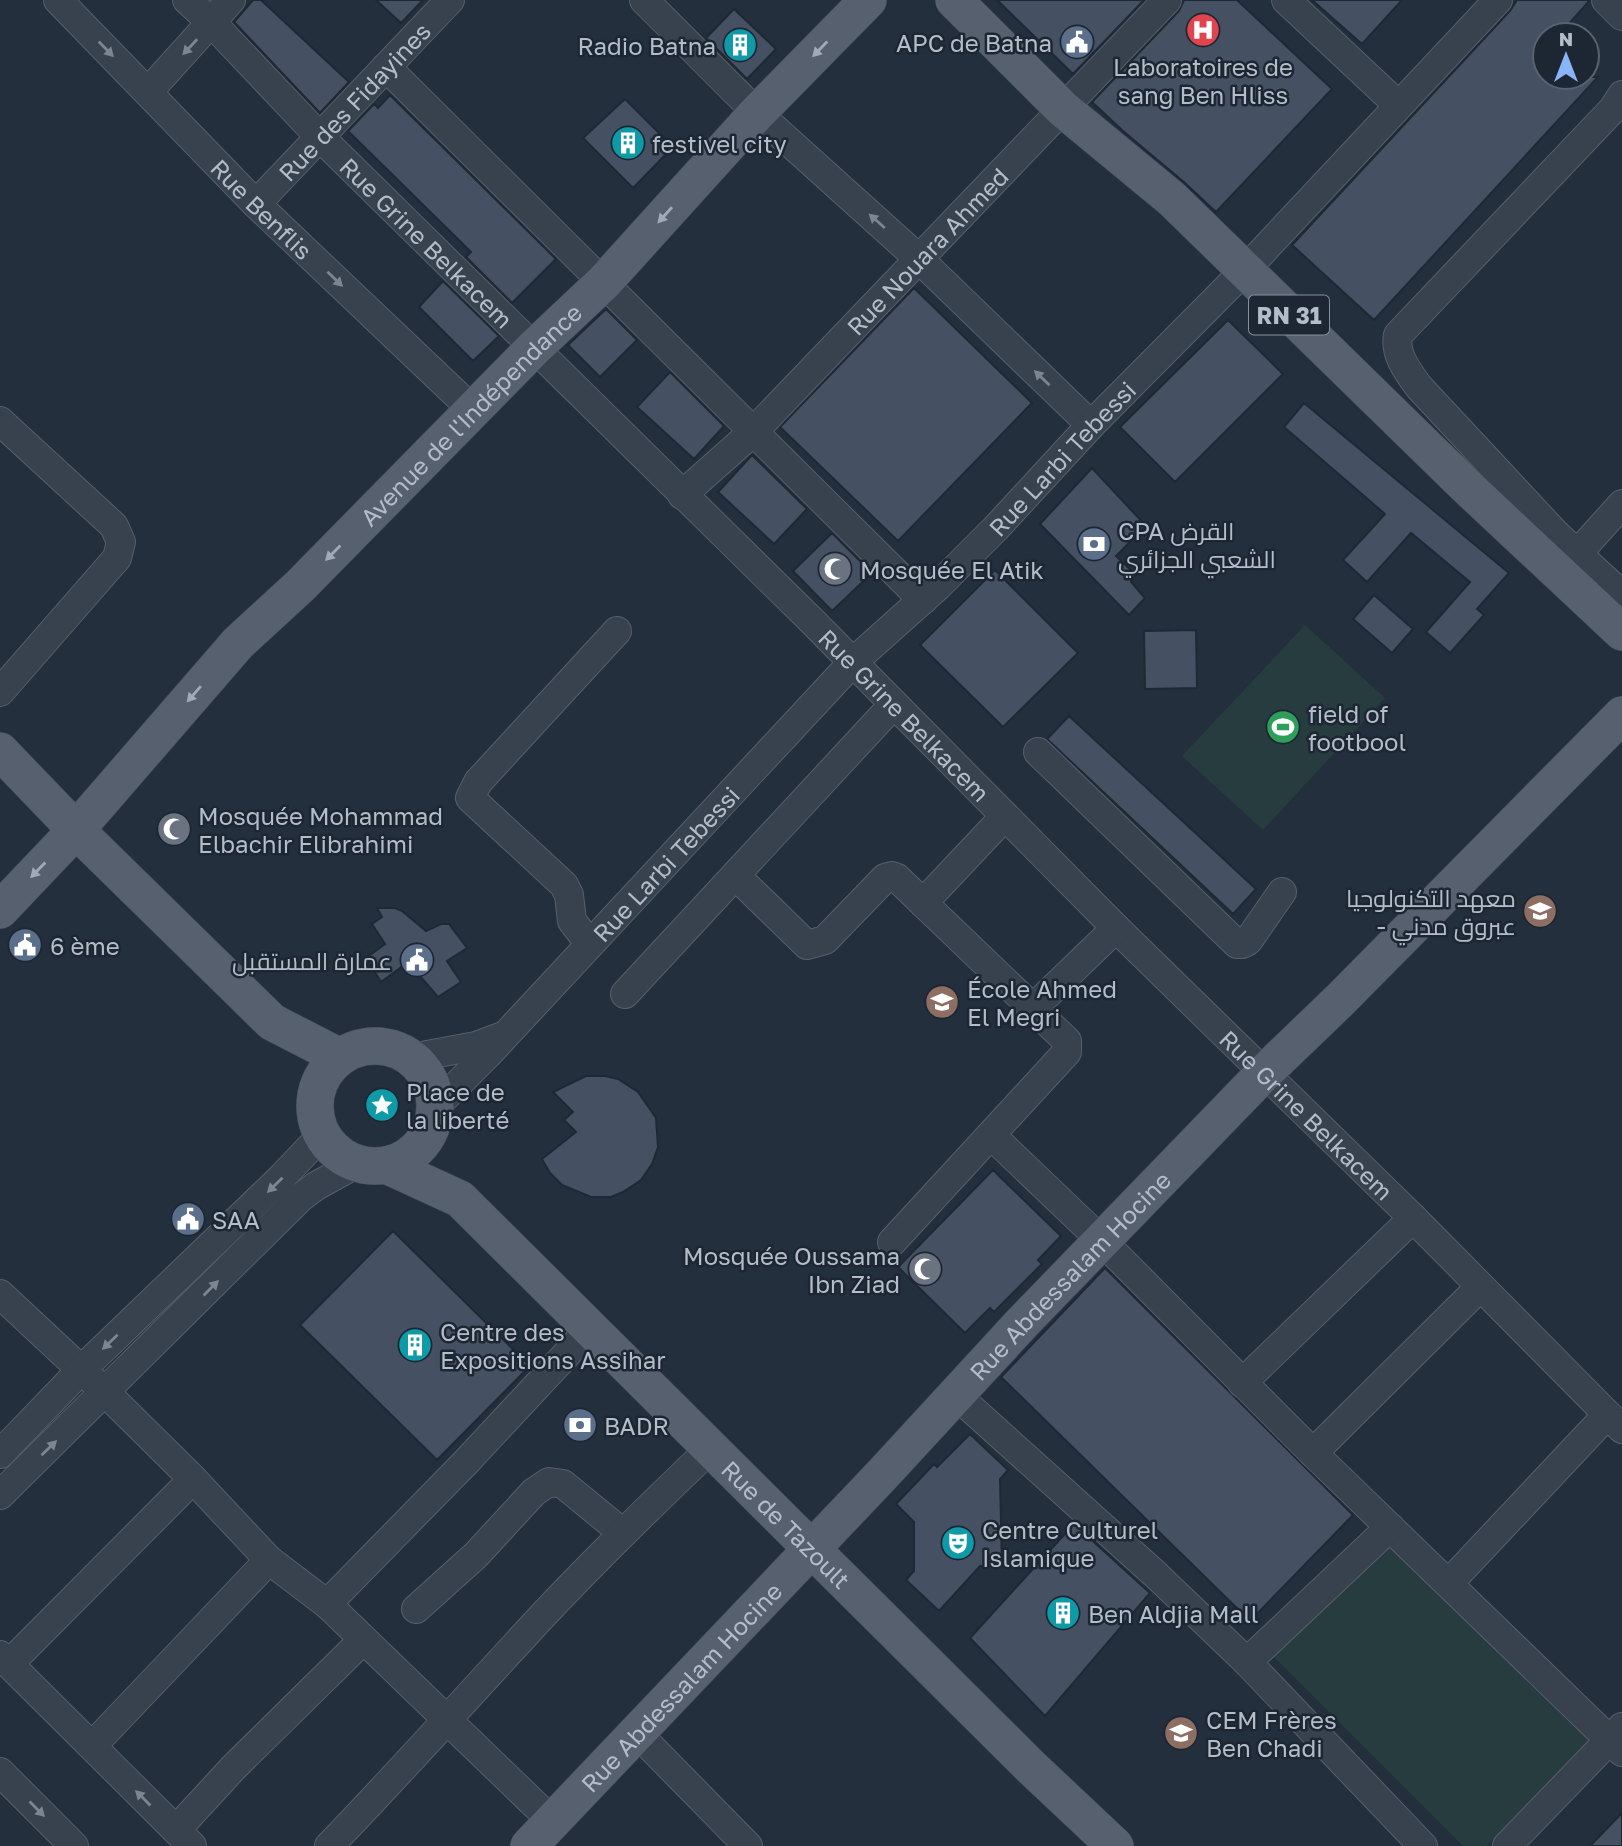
<svg xmlns="http://www.w3.org/2000/svg" width="1622" height="1846" viewBox="0 0 1622 1846" font-family="'Golos Text',Cairo,sans-serif">
	<rect width="100%" height="100%" fill="#242f3e"/>
	<path fill="#263c3f" d="M 1305,625 L 1385,698 L 1263,830 L 1182,756 Z
		M 1389,1536 L 1592,1739 L 1487,1846 L 1463,1846 L 1269,1652 Z"/>
	<path fill="#455162" stroke="#1f2835" stroke-width="2" d="M 253,0 L 261,0 L 349,82 L 320,113 L 234,22 Z
		M 376,0 L 423,0 L 401,23 Z
		M 997,0 L 1144,0 L 1073,74 Z
		M 1184,0 L 1237,0 L 1332,89 L 1216,212 L 1185,183 L 1123,131 L 1092,102 L 1179,11 Z
		M 1312,0 L 1402,0 L 1362,44 Z
		M 1517,0 L 1590,0 L 1559,35 L 1545,35 L 1545,77 L 1598,77 L 1374,320 L 1292,245 L 1510,11 Z
		M 734,9 L 776,49 L 747,79 L 706,38 Z
		M 390,95 L 556,259 L 512,303 L 466,257 L 471,252 L 348,131 L 374,104 L 378,108 Z
		M 625,99 L 673,147 L 633,188 L 583,138 Z
		M 443,281 L 499,336 L 473,361 L 419,307 Z
		M 914,288 L 1032,403 L 898,541 L 780,427 Z
		M 606,309 L 637,340 L 600,377 L 568,345 Z
		M 1228,320 L 1283,374 L 1175,482 L 1120,427 Z
		M 670,372 L 724,426 L 694,459 L 637,407 Z
		M 1304,403 L 1509,573 L 1477,609 L 1484,615 L 1450,653 L 1426,632 L 1470,582 L 1411,533 L 1367,582 L 1343,560 L 1385,514 L 1284,427 Z
		M 752,455 L 807,509 L 774,544 L 718,492 Z
		M 1092,468 L 1146,526 L 1116,556 L 1136,575 L 1131,582 L 1145,598 L 1129,615 L 1040,524 Z
		M 832,533 L 872,573 L 832,611 L 793,571 Z
		M 995,570 L 1078,653 L 1003,727 L 920,645 Z
		M 1374,595 L 1413,629 L 1392,653 L 1353,619 Z
		M 1196,630 L 1197,688 L 1145,689 L 1144,631 Z
		M 1069,716 L 1256,889 L 1233,914 L 1047,739 Z
		M 377,908 L 395,908 L 402,911 L 426,931 L 441,924 L 449,924 L 467,948 L 447,961 L 461,982 L 438,997 L 408,962 L 381,982 L 366,958 L 385,944 L 372,924 L 382,917 Z
		M 586,1076 L 605,1076 L 618,1079 L 638,1092 L 656,1118 L 658,1147 L 652,1164 L 641,1180 L 623,1192 L 611,1197 L 591,1197 L 562,1185 L 550,1173 L 542,1159 L 576,1132 L 564,1120 L 573,1112 L 553,1092 Z
		M 993,1170 L 1061,1236 L 1038,1260 L 1042,1264 L 994,1312 L 990,1308 L 965,1333 L 898,1267 Z
		M 393,1231 L 530,1366 L 437,1460 L 300,1325 Z
		M 1105,1268 L 1353,1515 L 1250,1621 L 1001,1377 Z
		M 970,1434 L 1008,1470 L 1000,1479 L 1002,1565 L 980,1566 L 939,1611 L 906,1580 L 914,1571 L 914,1522 L 896,1504 L 934,1464 L 937,1467 Z
		M 1074,1524 L 1150,1593 L 1045,1716 L 970,1638 Z
		M 1622,1813 L 1622,1846 L 1590,1846 Z"/>
	<g fill="none" stroke-linecap="round" stroke-linejoin="round">
		<g stroke="#565f6c" stroke-width="30">
			<g id="minor">
				<path id="s1" d="M 58,0 L 256,204 L 474,411"/>
				<path id="s2" d="M 187,0 L 212,23 L 319,136 L 811,620 L 1116,928 L 1413,1218 L 1622,1429"/>
				<path d="M 644,0 L 757,113 L 918,258 L 1091,425"/>
				<path d="M 1286,0 L 1398,105"/>
				<path d="M 1606,0 L 1622,16"/>
				<path d="M 386,67 L 923,600"/>
				<path d="M 148,92 L 231,0"/>
				<path d="M 1622,95 L 1613,109 L 1398,335 C 1394,354 1408,372 1419,387 L 1555,533 L 1622,595"/>
				<path id="s3" d="M 256,204 L 450,0"/>
				<path d="M 0,421 L 114,526 L 121,542 L 117,558 L 0,692"/>
				<path id="s4" d="M 682,495 L 754,431 L 1167,0"/>
				<path d="M 1577,554 L 1622,504"/>
				<path d="M 1038,752 L 1237,944 L 1242,944 L 1248,941 L 1282,892"/>
				<path d="M 736,876 L 807,945 L 825,940 L 885,878 L 892,876 L 897,878 L 1067,1041 L 1067,1052 L 892,1242"/>
				<path d="M 923,903 L 1005,816"/>
				<path d="M 589,943 L 572,921 L 569,895 L 564,885 L 470,798 L 478,782 L 617,631"/>
				<path d="M 625,994 L 894,704"/>
				<path d="M 1032,1009 L 1116,928"/>
				<path d="M 411,1058 L 476,1046 L 500,1037"/>
				<path id="s5" d="M 436,1106 L 488,1054 L 853,662 L 938,586 L 996,528 L 1091,425 L 1244,271 L 1498,0"/>
				<path d="M 992,1136 L 1102,1241 L 1313,1453 L 1622,1752"/>
				<path d="M 0,1294 L 105,1392 L 193,1479 L 269,1560 L 327,1604 L 552,1821"/>
				<path d="M 1242,1383 L 1413,1218"/>
				<path d="M 955,1394 L 1155,1574 L 1247,1662 L 1423,1846"/>
				<path d="M 1313,1453 L 1480,1287"/>
				<path d="M 0,1454 L 81,1370 L 280,1179 L 322,1135"/>
				<path d="M 0,1495 L 300,1198 L 316,1186 L 356,1164"/>
				<path d="M 1449,1583 L 1607,1415"/>
				<path d="M 327,1604 L 467,1461 L 590,1329"/>
				<path d="M 416,1609 L 476,1555 L 534,1492 L 549,1482 L 563,1484 L 623,1533"/>
				<path d="M 0,1655 L 192,1846"/>
				<path d="M 1247,1662 L 1390,1527"/>
				<path d="M 10,1663 L 193,1479"/>
				<path d="M 637,1733 L 748,1846"/>
				<path d="M 92,1746 L 269,1560"/>
				<path d="M 0,1772 L 74,1846"/>
				<path d="M 176,1830 L 233,1768 L 363,1640"/>
				<path d="M 329,1846 C 395,1778 458,1707 522,1638 C 582,1572 646,1510 710,1449"/>
				<path d="M 1507,1846 L 1622,1727"/>
			</g>
		</g>
		<g stroke="#414a57" stroke-width="38">
			<g id="major">
				<path d="M 954,0 L 1063,109 L 1172,199 L 1465,485 L 1622,632"/>
				<path d="M 0,751 L 76,830 L 272,1022 L 340,1057"/>
				<path id="s6" d="M 0,910 L 76,830 L 238,643 L 300,586 L 535,347 L 604,282 L 757,113 L 868,0"/>
				<circle cx="375" cy="1106" r="60"/>
				<path id="s7" d="M 386,1165 L 460,1199 L 1031,1767 L 1115,1846"/>
				<path id="s8" d="M 529,1846 L 881,1476 L 1022,1323 L 1263,1074 L 1340,1000 L 1622,715"/>
			</g>
		</g>
		<use href="#minor" stroke="#38414e" stroke-width="28"/>
		<use href="#major" stroke="#56606e" stroke-width="37"/>
	</g>
	<defs><path id="oneway-solid" d="M-6-.8H1V-3.2L6.5 0L1 3.2V.8H-6Z" transform="scale(1.75)"/></defs>
	<g fill="#7c8592">
		<use href="#oneway-solid" transform="translate(190 47) rotate(133)"/>
		<use href="#oneway-solid" transform="translate(106 49) rotate(46)"/>
		<use href="#oneway-solid" transform="translate(877 221) rotate(-138)"/>
		<use href="#oneway-solid" transform="translate(335 279) rotate(44)"/>
		<use href="#oneway-solid" transform="translate(1042 378) rotate(-136)"/>
		<use href="#oneway-solid" transform="translate(275 1185) rotate(136)"/>
		<use href="#oneway-solid" transform="translate(211 1288) rotate(-45)"/>
		<use href="#oneway-solid" transform="translate(110 1342) rotate(136)"/>
		<use href="#oneway-solid" transform="translate(49 1448) rotate(-44)"/>
		<use href="#oneway-solid" transform="translate(143 1798) rotate(-135)"/>
		<use href="#oneway-solid" transform="translate(37 1809) rotate(45)"/>
	</g>
	<g fill="#a1aab7">
		<use href="#oneway-solid" transform="translate(820 49) rotate(134)"/>
		<use href="#oneway-solid" transform="translate(665 215) rotate(132)"/>
		<use href="#oneway-solid" transform="translate(333 553) rotate(135)"/>
		<use href="#oneway-solid" transform="translate(194 694) rotate(131)"/>
		<use href="#oneway-solid" transform="translate(38 870) rotate(134)"/>
	</g>
	<defs>
		<g id="hospital-disc" transform="scale(1.75)"><circle r="9.5" fill="#e0444e" stroke="#1d2633"/><path d="M-5-5h3v3.5h4V-5h3V5h-3V1.5h-4V5h-3Z" fill="#fff"/></g>
		<g id="civic-disc" transform="scale(1.75)"><circle r="9.5" fill="#5c6f8a" stroke="#1d2633"/><path d="M-.6-6.5H3V-4.5H.6V-3L4-1V1h2V6H-6V1h2V-1L-.6-3ZM-1.2 2.5V6h2.4V2.5Z" fill="#fff"/></g>
		<g id="building-disc" transform="scale(1.75)"><circle r="9.5" fill="#0f9aa8" stroke="#1d2633"/><path d="M-4-6H4V6H1V3H-1V6H-4ZM-2.5-4.3h1.7v1.8h-1.7ZM.8-4.3h1.7v1.8H.8ZM-2.5-1h1.7V.8h-1.7ZM.8-1h1.7V.8H.8Z" fill="#fff"/></g>
		<g id="bank-disc" transform="scale(1.75)"><circle r="9.5" fill="#5c6f8a" stroke="#1d2633"/><path d="M-6-4H6V4H-6ZM0-2.3a2.3 2.3 0 1 0 0 4.6a2.3 2.3 0 1 0 0-4.6Z" fill="#fff"/></g>
		<g id="mosque-disc" transform="scale(1.75)"><circle r="9.5" fill="#6b7280" stroke="#1d2633"/><path d="M3.5-4.9A6 6 0 1 0 3.5 4.9A5 5 0 1 1 3.5-4.9Z" fill="#fff"/></g>
		<g id="stadium-disc" transform="scale(1.75)"><circle r="9.5" fill="#2e9e5b" stroke="#1d2633"/><path d="M0-5a6.5 5 0 1 0 0 10a6.5 5 0 1 0 0-10ZM-3.5-1.8h7v3.6h-7Z" fill="#fff"/></g>
		<g id="university-disc" transform="scale(1.75)"><circle r="9.5" fill="#8d6e63" stroke="#1d2633"/><path d="M0-5L7-2L0 1L-7-2ZM-4 1L0 2.5L4 1V4Q0 6-4 4Z" fill="#fff"/></g>
		<g id="school-disc" transform="scale(1.75)"><circle r="9.5" fill="#8d6e63" stroke="#1d2633"/><path d="M0-5L7-2L0 1L-7-2ZM-4 1L0 2.5L4 1V4Q0 6-4 4Z" fill="#fff"/></g>
		<g id="sight-disc" transform="scale(1.75)"><circle r="9.5" fill="#0f9aa8" stroke="#1d2633"/><path d="M0-6L1.8-2.2L6-1.7L2.9 1.2L3.7 5.4L0 3.3L-3.7 5.4L-2.9 1.2L-6-1.7L-1.8-2.2Z" fill="#fff"/></g>
		<g id="theatre-disc" transform="scale(1.75)"><circle r="9.5" fill="#0f9aa8" stroke="#1d2633"/><path d="M-5-5.5Q0-4 5-5.5V0Q5 5 0 6Q-5 5-5 0ZM-3.3-2.5H-1v1.5H-3.3ZM1-2.5H3.3v1.5H1ZM-2.8 1Q0 5.5 2.8 1Z" fill="#fff"/></g>
	</defs>
	<g fill-rule="evenodd">
		<use href="#hospital-disc" x="1203" y="30"/>
		<use href="#civic-disc" x="1077" y="42"/>
		<use href="#building-disc" x="740" y="45"/>
		<use href="#building-disc" x="628" y="143"/>
		<use href="#bank-disc" x="1094" y="544"/>
		<use href="#mosque-disc" x="835" y="569"/>
		<use href="#stadium-disc" x="1283" y="727"/>
		<use href="#mosque-disc" x="174" y="829"/>
		<use href="#university-disc" x="1540" y="911"/>
		<use href="#civic-disc" x="25" y="945"/>
		<use href="#civic-disc" x="417" y="960"/>
		<use href="#school-disc" x="942" y="1002"/>
		<use href="#sight-disc" x="382" y="1105"/>
		<use href="#civic-disc" x="188" y="1219"/>
		<use href="#mosque-disc" x="925" y="1269"/>
		<use href="#building-disc" x="415" y="1345"/>
		<use href="#bank-disc" x="580" y="1425"/>
		<use href="#theatre-disc" x="958" y="1543"/>
		<use href="#building-disc" x="1063" y="1613"/>
		<use href="#school-disc" x="1181" y="1733"/>
	</g>
	<g text-anchor="middle" dominant-baseline="central" stroke-width="5" stroke-linejoin="round" paint-order="stroke">
		<rect fill="#1d2633" stroke="#878f9c" stroke-width="2" x="1249" y="295.5" width="80" height="39" rx="5"/>
		<g font-size="23" font-weight="bold" fill="#b4bcc9">
			<text x="1289" y="315">RN 31</text>
		</g>
		<g font-size="24" fill="#b4bcc9" stroke="#1d2633" text-anchor="start">
			<text x="1052" y="42" text-anchor="end">APC de Batna</text>
			<text x="716" y="45" text-anchor="end">Radio Batna</text>
			<text x="1203" y="66" text-anchor="middle">Laboratoires de<tspan x="1203" dy="28">sang Ben Hliss</tspan></text>
			<text x="652" y="143">festivel city</text>
			<text x="1118" y="530">CPA القرض<tspan x="1118" dy="28">الشعبي الجزائري</tspan></text>
			<text x="860" y="569">Mosquée El Atik</text>
			<text x="1308" y="713">field of<tspan x="1308" dy="28">footbool</tspan></text>
			<text x="198" y="815">Mosquée Mohammad<tspan x="198" dy="28">Elbachir Elibrahimi</tspan></text>
			<text x="1516" y="897" text-anchor="end">معهد التكنولوجيا<tspan x="1516" dy="28">- عبروق مدني</tspan></text>
			<text x="50" y="945">6 ème</text>
			<text x="392" y="960" text-anchor="end">عمارة المستقبل</text>
			<text x="967" y="988">École Ahmed<tspan x="967" dy="28">El Megri</tspan></text>
			<text x="406" y="1091">Place de<tspan x="406" dy="28">la liberté</tspan></text>
			<text x="212" y="1219">SAA</text>
			<text x="900" y="1255" text-anchor="end">Mosquée Oussama<tspan x="900" dy="28">Ibn Ziad</tspan></text>
			<text x="440" y="1331">Centre des<tspan x="440" dy="28">Expositions Assihar</tspan></text>
			<text x="604" y="1425">BADR</text>
			<text x="982" y="1529">Centre Culturel<tspan x="982" dy="28">Islamique</tspan></text>
			<text x="1088" y="1613">Ben Aldjia Mall</text>
			<text x="1206" y="1719">CEM Frères<tspan x="1206" dy="28">Ben Chadi</tspan></text>
		</g>
		<g font-size="24" fill="#b4bcc9" stroke="#1d2633">
			<text stroke="none"><textPath href="#s3" startOffset="142">Rue des Fidayines</textPath></text>
			<text stroke="none"><textPath href="#s1" startOffset="292">Rue Benflis</textPath></text>
			<text stroke="none"><textPath href="#s2" startOffset="341">Rue Grine Belkacem</textPath></text>
			<text stroke="none"><textPath href="#s4" startOffset="346">Rue Nouara Ahmed</textPath></text>
			<text stroke="none"><textPath href="#s6" startOffset="684">Avenue de l'Indépendance</textPath></text>
			<text stroke="none"><textPath href="#s5" startOffset="901">Rue Larbi Tebessi</textPath></text>
			<text stroke="none"><textPath href="#s2" startOffset="1013">Rue Grine Belkacem</textPath></text>
			<text stroke="none"><textPath href="#s5" startOffset="334">Rue Larbi Tebessi</textPath></text>
			<text stroke="none"><textPath href="#s2" startOffset="1580">Rue Grine Belkacem</textPath></text>
			<text stroke="none"><textPath href="#s8" startOffset="786">Rue Abdessalam Hocine</textPath></text>
			<text stroke="none"><textPath href="#s7" startOffset="542">Rue de Tazoult</textPath></text>
			<text stroke="none"><textPath href="#s8" startOffset="220">Rue Abdessalam Hocine</textPath></text>
		</g>
	</g>
	<g transform="translate(1566 56)"><circle r="33" fill="#1d2633" stroke="#59626f" stroke-width="2"/>
	<path d="M0-5L12 26L0 18L-12 26Z" fill="#8ab4f8"/>
	<text y="-10" font-size="19" font-weight="bold" text-anchor="middle" fill="#b4bcc9">N</text>
	</g>
</svg>
